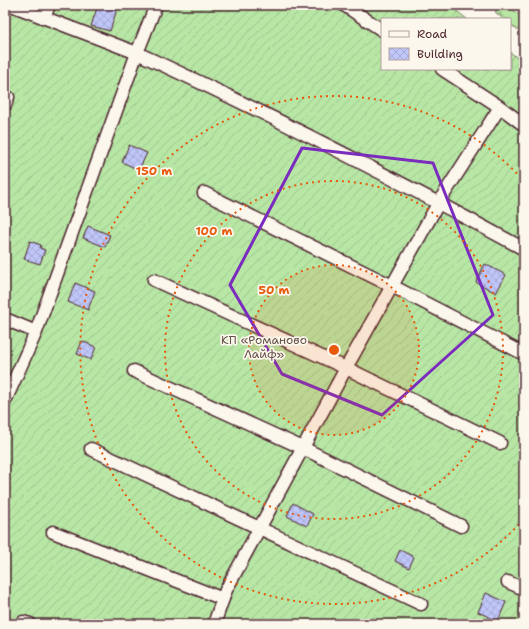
<svg xmlns="http://www.w3.org/2000/svg" width="529" height="629" viewBox="0 0 529 629" font-family="'Shantell Sans',sans-serif">
	<defs>
		<pattern id="forest-firs" width="22" height="20" patternUnits="userSpaceOnUse"><rect width="22" height="20" fill="#b7e6a5"/><path d="M5 1l3.5 6h-7zM16 11l3.5 6h-7z" fill="#9fc58e"/></pattern>
		<pattern id="garden-furrows" width="10" height="10" patternUnits="userSpaceOnUse"><rect width="10" height="10" fill="#b7e6a5"/><path d="M-1 1l2-2M0 10L10 0M9 11l2-2" fill="none" stroke="#9fc58e"/></pattern>
		<pattern id="building-cross-hatch" width="8" height="8" patternUnits="userSpaceOnUse"><rect width="8" height="8" fill="#bfc6f8"/><path d="M0 0l8 8M0 8l8-8" fill="none" stroke="#a6aad5"/></pattern>
	</defs>
	<rect width="100%" height="100%" fill="#fbf7ec"/>
	<filter id="ink" filterUnits="userSpaceOnUse"><feTurbulence type="fractalNoise" baseFrequency=".025" numOctaves="2"/><feDisplacementMap in="SourceGraphic" scale="8" xChannelSelector="R" yChannelSelector="G"/><feConvolveMatrix kernelMatrix="1 2 1 2 8 2 1 2 1" color-interpolation-filters="sRGB"/></filter>
	<g filter="url(#ink)">
		<path fill="url(#forest-firs)" stroke="#808268" d="M 501,5 L 506,5 L 524,18 L 524,35 L 510,24 L 510,19 L 503,19 L 495,12 Z"/>
		<path fill="url(#garden-furrows)" stroke="#808268" d="M 5,5 L 449,5 L 467,19 L 382,19 L 382,69 L 510,69 L 510,52 L 524,63 L 524,624 L 5,624 Z"/>
		<path fill="url(#building-cross-hatch)" stroke="#4a1f2b" d="M 98,5 L 113,5 L 118,6 L 110,31 L 91,26 Z
			M 129,145 L 147,153 L 139,170 L 122,162 Z
			M 88,226 L 110,235 L 105,247 L 83,238 Z
			M 30,241 L 41,245 L 40,248 L 45,250 L 40,264 L 24,259 Z
			M 485,264 L 506,275 L 496,293 L 476,282 Z
			M 75,283 L 95,291 L 88,310 L 68,302 Z
			M 82,341 L 96,347 L 91,360 L 77,354 Z
			M 293,503 L 313,514 L 307,526 L 287,516 Z
			M 400,550 L 414,557 L 409,568 L 395,561 Z
			M 486,593 L 506,602 L 498,621 L 478,612 Z"/>
		<g fill="none" stroke-linecap="round" stroke-linejoin="round">
			<g stroke="#4a1f2b" stroke-width="15">
				<path id="minor" d="M 11,5 L 137,53 L 36,332
					M 156,5 L 137,53 C 268,113 397,180 524,249
					M 344,5 L 382,30
					M 44,18 L 49,5
					M 442,69 L 500,107
					M 5,105 L 8,97
					M 204,193 L 392,286 L 524,354
					M 154,280 L 346,368 L 500,443
					M 5,319 L 36,332 L 5,401
					M 134,371 L 303,448 L 461,526
					M 91,449 L 421,604
					M 53,532 L 223,599
					M 508,582 L 524,589
					M 23,622 L 30,624
					M 214,624 L 226,590 L 346,368 L 439,202 L 500,107 L 524,125"/>
			</g>
			<use href="#minor" stroke="#fbf7ec" stroke-width="12"/>
		</g>
	</g>
	<path fill="none" stroke="#7b2cbf" stroke-width="3" stroke-linejoin="round" d="M 302,148 L 433,163 L 493,315 L 382,415 L 282,374 L 230,285 Z"/>
	<circle cx="334" cy="350" r="85" fill="#e8590c" fill-opacity=".12"/>
	<g fill="none" stroke="#e8590c" stroke-width="2" stroke-dasharray="2 4">
		<circle cx="334" cy="350" r="85"/>
		<circle cx="334" cy="350" r="169"/>
		<path d="M523 520A254 254 0 1 1 523 180"/>
	</g>
	<g text-anchor="middle" dominant-baseline="central" stroke-width="3.5" stroke-linejoin="round" paint-order="stroke">
		<g font-size="12" fill="#65514a" stroke="#fbf7ec">
			<text x="264" y="340">КП «Романово<tspan x="264" dy="14">Лайф»</tspan></text>
		</g>
	</g>
	<circle cx="334" cy="350" r="6" fill="#e8590c" stroke="#fbf7ec" stroke-width="2"/>
	<g font-size="12" text-anchor="middle" font-weight="bold" fill="#e8590c" stroke="#fbf7ec" stroke-width="3.5" stroke-linejoin="round" paint-order="stroke">
		<text x="154" y="175">150 m</text>
		<text x="214" y="235">100 m</text>
		<text x="274" y="294">50 m</text>
	</g>
	<rect width="529" height="629" fill="none" stroke="#fbf7ec" stroke-width="20"/>
	<rect x="10" y="10" width="509" height="609" fill="none" stroke="#4a1f2b" stroke-width="1.5" filter="url(#ink)"/>
	<rect x="381" y="18" width="130" height="52" fill="#fbf7ec" stroke="#b4a19f"/>
	<rect x="389" y="31" width="20" height="6" fill="#fbf7ec" stroke="#b4a19f"/>
	<text x="417" y="38" font-size="12" fill="#4a1f2b">Road</text>
	<rect x="389" y="48" width="20" height="12" fill="url(#building-cross-hatch)" stroke="#b4a19f"/>
	<text x="417" y="58" font-size="12" fill="#4a1f2b">Building</text>
</svg>
